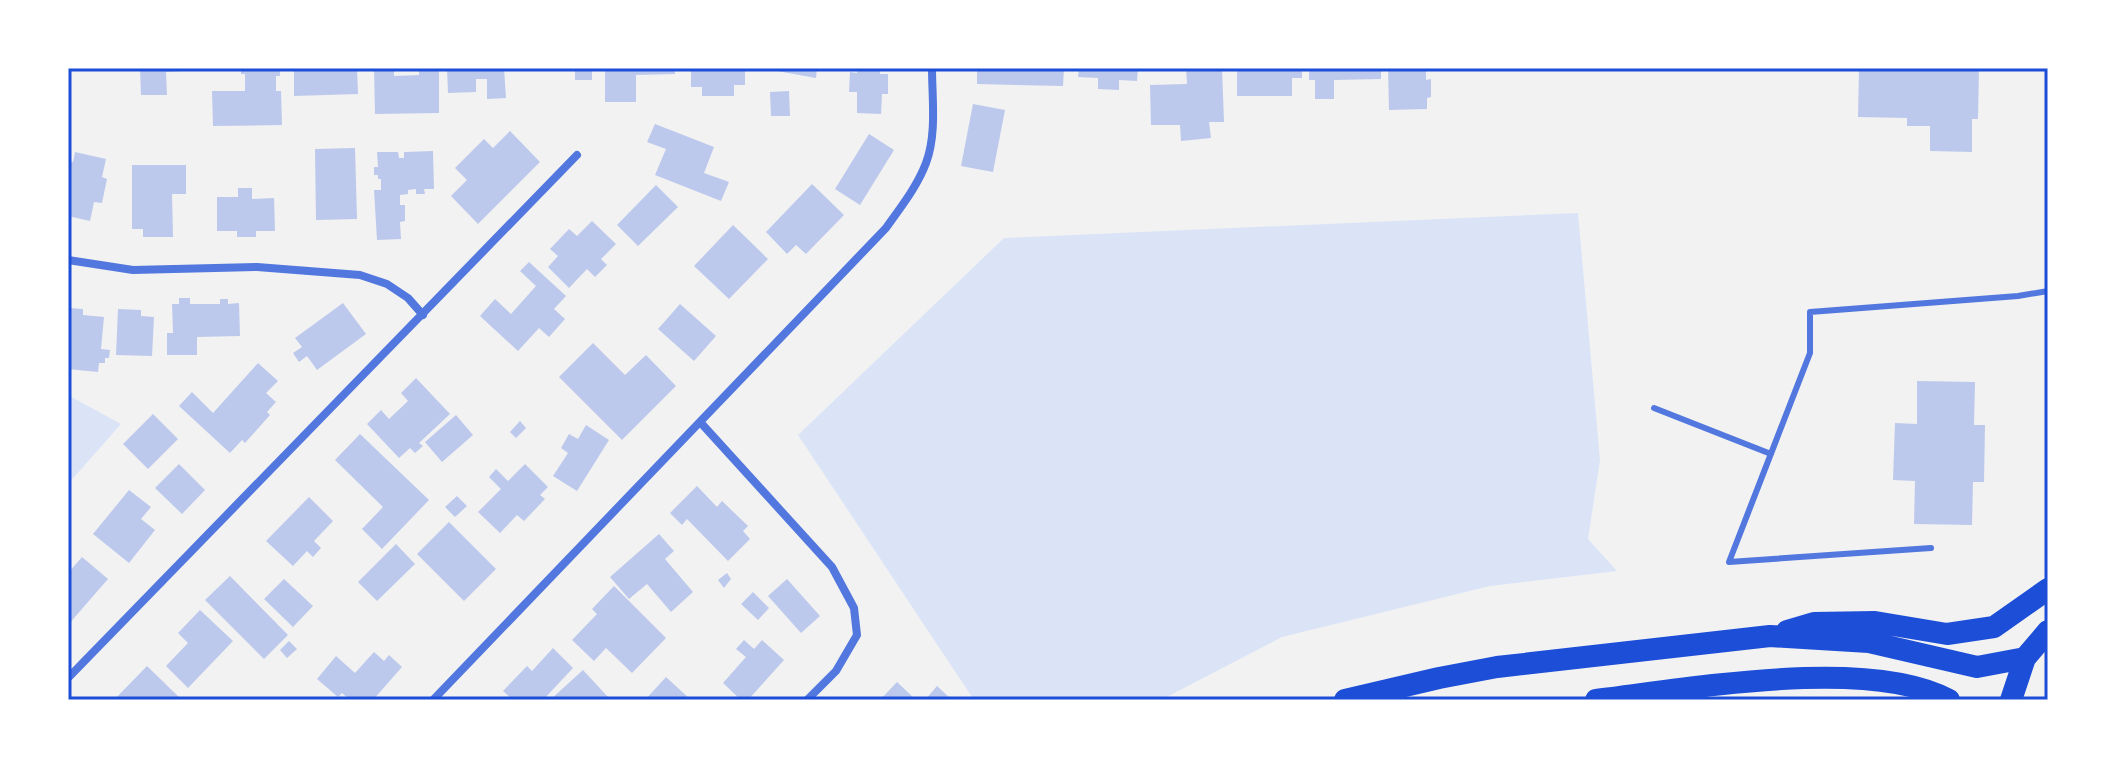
<svg xmlns="http://www.w3.org/2000/svg" width="2116" height="768" viewBox="0 0 2116 768" font-family="Raleway,sans-serif">
	<rect width="100%" height="100%" fill="#f2f2f2"/>
	<path fill="#dbe4f7" d="M 1578,213 L 1600,460 L 1588,539 L 1617,571 L 1490,586 L 1282,637 L 1161,700 L 974,700 L 798,435 L 1004,238 Z
		M 68,395 L 121,424 L 68,484 Z"/>
	<path fill="#bdc9ec" d="M 140,68 L 183,68 L 183,71 L 166,72 L 167,95 L 141,95 Z
		M 241,68 L 280,68 L 280,76 L 276,76 L 276,91 L 281,91 L 282,125 L 213,126 L 212,91 L 245,91 L 245,74 L 241,74 Z
		M 294,68 L 357,68 L 358,94 L 294,96 Z
		M 374,68 L 394,68 L 394,76 L 419,75 L 419,68 L 439,68 L 439,113 L 375,114 Z
		M 447,68 L 504,68 L 506,98 L 487,99 L 487,79 L 476,79 L 476,92 L 448,93 Z
		M 575,68 L 592,68 L 592,80 L 575,80 Z
		M 605,68 L 675,68 L 675,74 L 636,75 L 636,102 L 605,102 Z
		M 691,68 L 745,68 L 745,85 L 734,85 L 734,96 L 702,96 L 702,87 L 691,87 Z
		M 761,68 L 817,68 L 816,78 Z
		M 858,68 L 880,68 L 880,74 L 888,74 L 888,94 L 882,94 L 881,114 L 857,113 L 857,92 L 849,92 L 850,72 L 857,73 Z
		M 977,68 L 1064,68 L 1063,86 L 977,84 Z
		M 1079,68 L 1138,68 L 1137,81 L 1119,80 L 1119,90 L 1098,89 L 1098,78 L 1078,77 Z
		M 1186,68 L 1222,68 L 1224,122 L 1209,122 L 1211,138 L 1181,141 L 1180,125 L 1151,125 L 1150,85 L 1187,84 Z
		M 1237,68 L 1302,68 L 1302,78 L 1292,78 L 1292,96 L 1237,96 Z
		M 1309,68 L 1381,68 L 1381,79 L 1334,80 L 1334,99 L 1315,99 L 1315,80 L 1309,80 Z
		M 1388,68 L 1426,68 L 1426,80 L 1431,79 L 1431,97 L 1427,98 L 1427,109 L 1389,110 Z
		M 1859,68 L 1979,68 L 1978,119 L 1972,119 L 1972,152 L 1930,151 L 1930,126 L 1907,126 L 1907,118 L 1858,117 Z
		M 789,91 L 790,116 L 771,116 L 770,92 Z
		M 973,104 L 1005,110 L 993,172 L 961,166 Z
		M 655,124 L 714,147 L 704,173 L 729,182 L 721,201 L 655,175 L 666,149 L 647,142 Z
		M 510,131 L 540,162 L 478,224 L 451,196 L 467,180 L 455,168 L 484,139 L 493,148 Z
		M 869,134 L 894,150 L 860,205 L 835,189 Z
		M 355,148 L 357,219 L 316,220 L 315,149 Z
		M 433,151 L 434,189 L 424,189 L 425,194 L 416,194 L 416,189 L 408,190 L 408,194 L 400,195 L 400,205 L 405,205 L 405,221 L 400,222 L 401,239 L 377,240 L 374,190 L 381,190 L 381,179 L 378,179 L 378,175 L 374,175 L 374,167 L 378,167 L 377,152 L 398,152 L 399,158 L 404,158 L 404,152 Z
		M 75,152 L 106,159 L 102,177 L 107,179 L 102,203 L 94,202 L 90,221 L 68,216 L 68,161 L 73,162 Z
		M 132,165 L 186,165 L 186,194 L 172,194 L 173,237 L 143,237 L 143,229 L 132,229 Z
		M 812,184 L 844,215 L 806,254 L 796,245 L 787,254 L 766,232 Z
		M 656,185 L 678,207 L 638,246 L 617,225 Z
		M 238,188 L 252,188 L 252,199 L 274,198 L 275,231 L 256,231 L 256,237 L 237,237 L 237,231 L 217,231 L 217,197 L 238,197 Z
		M 592,221 L 616,244 L 601,259 L 607,265 L 595,277 L 587,269 L 569,288 L 548,267 L 558,256 L 550,249 L 569,229 L 577,236 Z
		M 733,225 L 768,259 L 729,299 L 694,266 Z
		M 529,262 L 566,296 L 554,309 L 565,319 L 549,337 L 539,328 L 518,351 L 480,316 L 495,299 L 511,314 L 536,286 L 520,271 Z
		M 179,298 L 190,298 L 190,304 L 220,304 L 220,299 L 228,299 L 228,304 L 239,303 L 240,336 L 197,337 L 197,355 L 167,355 L 167,333 L 173,333 L 172,304 L 179,304 Z
		M 343,303 L 366,334 L 317,370 L 307,356 L 299,362 L 293,353 L 302,347 L 295,338 Z
		M 680,304 L 716,336 L 694,361 L 658,329 Z
		M 70,308 L 83,309 L 83,315 L 104,317 L 101,349 L 110,350 L 109,358 L 105,358 L 105,363 L 99,363 L 98,372 L 68,369 Z
		M 118,309 L 141,310 L 141,316 L 154,317 L 152,356 L 116,355 Z
		M 593,343 L 625,375 L 646,355 L 676,386 L 622,440 L 559,377 Z
		M 258,363 L 278,381 L 266,393 L 276,402 L 267,412 L 270,415 L 245,443 L 242,440 L 230,453 L 179,406 L 192,392 L 213,413 Z
		M 416,378 L 450,414 L 419,443 L 423,446 L 415,453 L 410,448 L 399,458 L 367,424 L 381,410 L 389,419 L 408,401 L 401,393 Z
		M 1917,381 L 1975,382 L 1974,425 L 1985,425 L 1984,482 L 1973,482 L 1972,525 L 1914,524 L 1915,481 L 1893,480 L 1895,423 L 1917,424 Z
		M 153,414 L 178,439 L 148,469 L 123,444 Z
		M 456,415 L 473,435 L 442,462 L 425,442 Z
		M 520,421 L 526,428 L 516,438 L 510,432 Z
		M 586,425 L 609,440 L 577,491 L 553,476 L 568,453 L 561,448 L 569,434 L 578,439 Z
		M 360,434 L 429,500 L 382,549 L 362,529 L 383,507 L 335,460 Z
		M 179,464 L 205,490 L 182,514 L 155,488 Z
		M 525,464 L 548,487 L 540,495 L 545,499 L 524,521 L 517,515 L 500,533 L 478,512 L 501,489 L 489,477 L 496,469 L 508,481 Z
		M 697,486 L 717,507 L 722,501 L 748,526 L 743,531 L 750,539 L 728,561 L 687,519 L 682,525 L 670,513 Z
		M 129,490 L 151,507 L 141,519 L 155,530 L 129,563 L 93,534 Z
		M 457,496 L 467,506 L 455,517 L 445,507 Z
		M 309,497 L 333,521 L 314,541 L 321,548 L 313,557 L 307,551 L 293,566 L 266,541 Z
		M 449,522 L 496,569 L 464,601 L 417,554 Z
		M 659,534 L 674,551 L 665,559 L 693,592 L 671,612 L 647,584 L 629,599 L 610,577 Z
		M 396,544 L 415,564 L 377,601 L 358,582 Z
		M 82,557 L 108,579 L 68,625 L 68,573 Z
		M 727,573 L 731,579 L 724,588 L 718,580 Z
		M 230,576 L 288,635 L 264,659 L 205,600 Z
		M 284,579 L 313,606 L 293,627 L 264,599 Z
		M 787,579 L 820,616 L 801,633 L 768,596 Z
		M 614,586 L 666,638 L 632,673 L 606,648 L 594,661 L 572,640 L 597,614 L 592,609 Z
		M 753,592 L 769,608 L 758,620 L 741,604 Z
		M 200,610 L 233,641 L 188,688 L 166,666 L 188,643 L 178,633 Z
		M 744,640 L 754,649 L 762,640 L 784,660 L 748,700 L 741,700 L 723,683 L 746,657 L 736,649 Z
		M 289,641 L 297,649 L 287,658 L 280,650 Z
		M 553,648 L 573,668 L 543,700 L 513,700 L 503,691 L 527,666 L 532,671 Z
		M 374,652 L 384,661 L 389,655 L 402,667 L 373,700 L 350,700 L 342,693 L 338,697 L 317,679 L 336,656 L 355,673 Z
		M 147,666 L 182,700 L 114,700 Z
		M 583,670 L 608,697 L 605,700 L 550,700 Z
		M 666,677 L 691,700 L 645,700 Z
		M 897,682 L 916,700 L 880,700 Z
		M 937,686 L 952,700 L 925,700 Z"/>
	<g fill="none" stroke-linecap="round" stroke-linejoin="round">
		<path stroke="#5277de" stroke-width="6" d="M 1654,408 L 1771,454
			M 1931,548 L 1729,562 L 1810,353 L 1810,312 L 2018,296 L 2048,291"/>
		<path stroke="#5277de" stroke-width="8" d="M 68,260 L 133,270 L 257,267 L 360,275 L 387,284 L 408,298 L 423,315
			M 701,423 L 832,567 L 854,608 L 857,635 L 836,671 L 807,700
			M 68,678 L 577,155
			M 433,700 L 886,228 C 900,208 917,187 926,163 C 937,134 932,98 932,68"/>
		<path stroke="#1d4ed8" stroke-width="22" d="M 1787,631 L 1814,623 L 1875,622 L 1947,634 L 1994,627 L 2048,589
			M 1345,700 L 1439,678 L 1497,667 L 1770,636 L 1869,642 L 1977,667 L 2025,658
			M 1596,700 C 1688,689 1868,656 1949,700
			M 2011,700 L 2025,658 L 2048,631"/>
	</g>
	<rect width="2116" height="768" fill="none" stroke="#ffffff" stroke-width="140"/>
	<rect x="70" y="70" width="1976" height="628" fill="none" stroke="#1d4ed8" stroke-width="3"/>
</svg>
